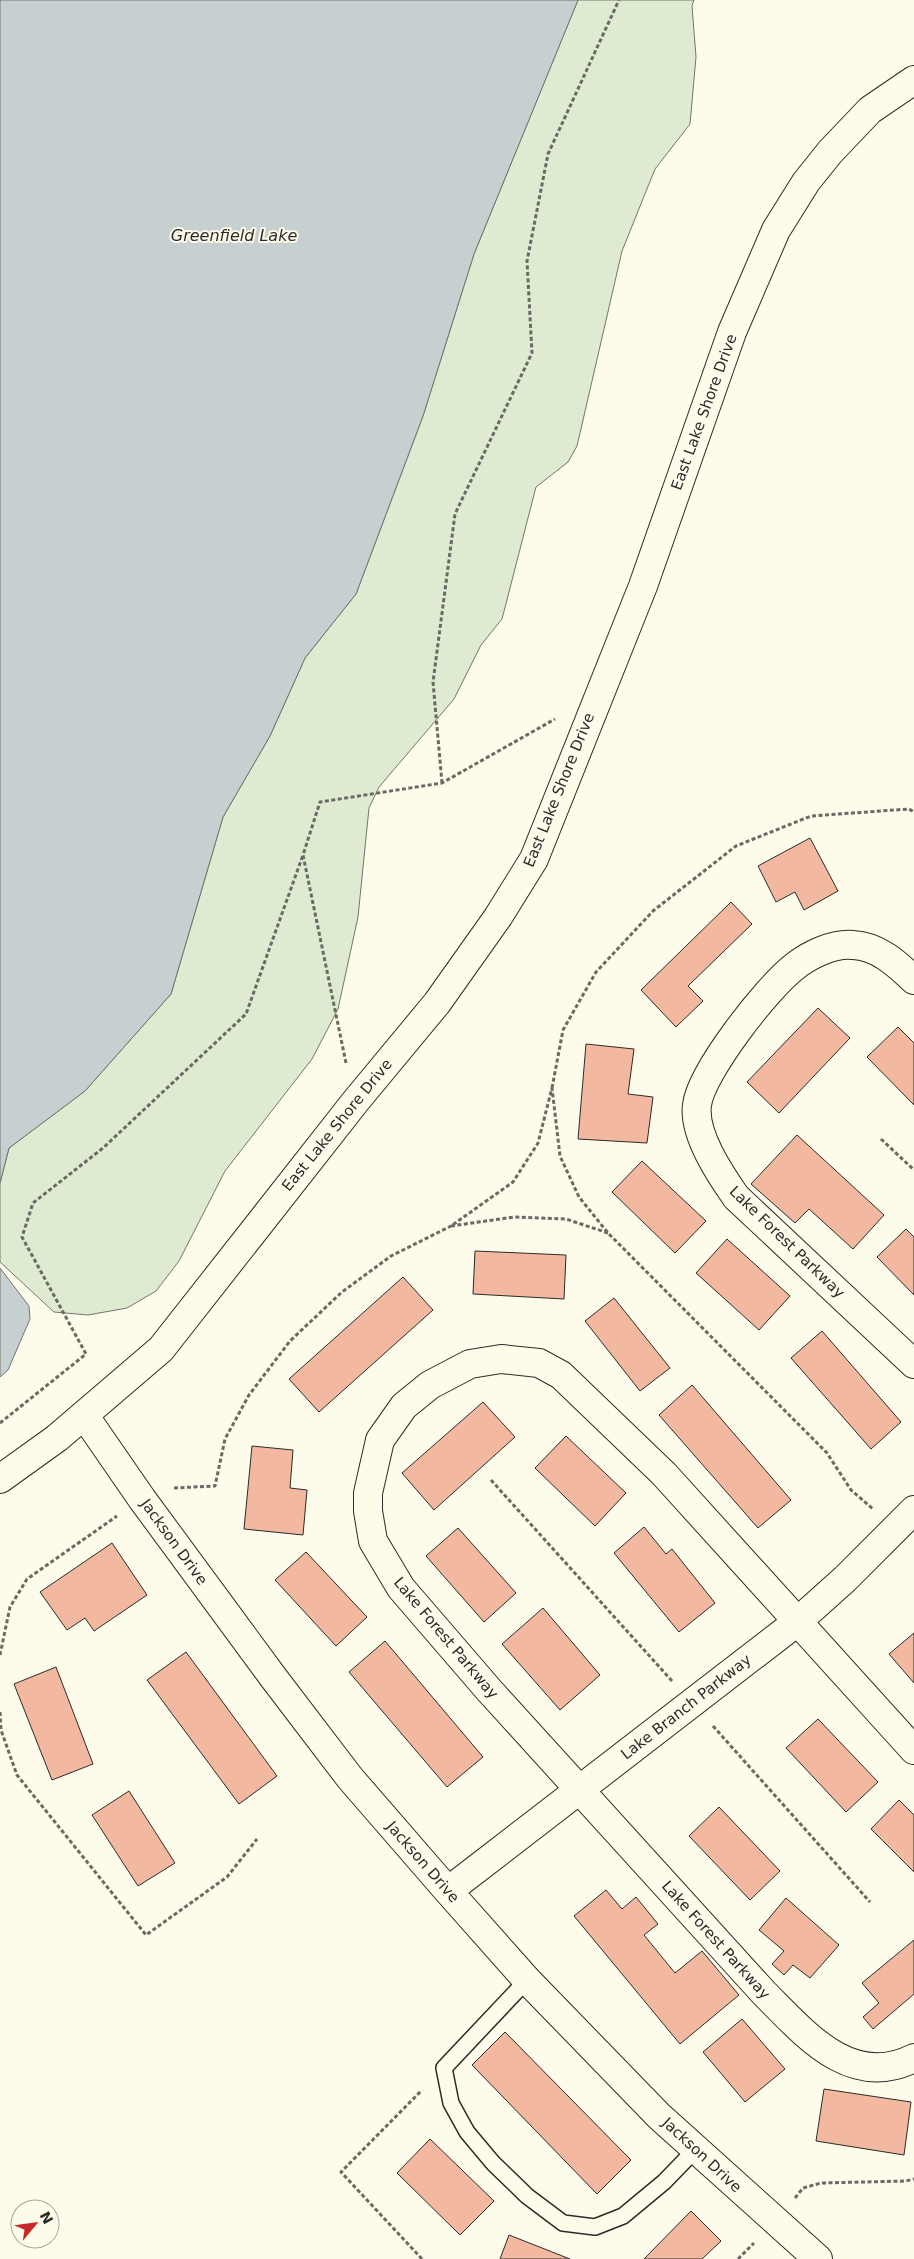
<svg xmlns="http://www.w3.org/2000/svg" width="914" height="2259" viewBox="0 0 914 2259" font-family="'DejaVu Sans',sans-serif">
	<rect width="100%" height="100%" fill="#fdfbea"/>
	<path fill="#deebd1" stroke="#74746e" d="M 578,0 L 694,0 L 692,6 L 696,57 L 690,124 L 655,169 L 622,251 L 577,446 L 568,462 L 536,487 L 502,619 L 481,645 L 454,699 L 379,787 L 369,808 L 358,917 L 338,1009 L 312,1059 L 225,1171 L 179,1261 L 156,1291 L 127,1308 L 88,1315 L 54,1312 L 0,1262 L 0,1183 L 9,1148 L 85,1091 L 171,994 L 223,817 L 270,736 L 305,658 L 356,594 L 423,416 L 474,254 Z"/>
	<path fill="#c7d0d0" stroke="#74746e" d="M 0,0 L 578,0 L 474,254 L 423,416 L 356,594 L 305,658 L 270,736 L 223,817 L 171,994 L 85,1091 L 9,1148 L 0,1183 Z
		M 0,1268 L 29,1306 L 30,1319 L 8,1370 L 0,1377 Z"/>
	<path fill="#f2b8a0" stroke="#2b2b2b" d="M 810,838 L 838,891 L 804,910 L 795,892 L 776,902 L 758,866 Z
		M 731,902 L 752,924 L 688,986 L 703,1001 L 676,1027 L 641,990 Z
		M 818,1008 L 850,1038 L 779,1113 L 747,1082 Z
		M 898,1027 L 914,1043 L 914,1105 L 867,1057 Z
		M 586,1044 L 634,1049 L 628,1094 L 653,1097 L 647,1143 L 578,1139 Z
		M 797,1135 L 884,1215 L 853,1249 L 809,1209 L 795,1223 L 751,1184 Z
		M 642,1161 L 706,1221 L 675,1253 L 612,1192 Z
		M 906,1229 L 914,1237 L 914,1295 L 877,1257 Z
		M 727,1239 L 790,1296 L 759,1330 L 696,1273 Z
		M 475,1251 L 566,1255 L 564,1299 L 473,1294 Z
		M 403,1277 L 433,1310 L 319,1412 L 289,1379 Z
		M 614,1298 L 670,1368 L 640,1391 L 585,1321 Z
		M 822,1331 L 901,1422 L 871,1449 L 791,1358 Z
		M 692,1385 L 791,1500 L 758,1528 L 659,1415 Z
		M 483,1402 L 515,1437 L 434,1510 L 402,1473 Z
		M 566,1436 L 626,1493 L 595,1526 L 535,1468 Z
		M 252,1446 L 293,1450 L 290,1488 L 307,1490 L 303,1535 L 244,1529 Z
		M 644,1527 L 666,1554 L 672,1549 L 715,1603 L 679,1632 L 614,1553 Z
		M 458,1528 L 516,1593 L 484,1622 L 426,1556 Z
		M 112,1543 L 147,1595 L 94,1631 L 85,1618 L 67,1630 L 40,1592 Z
		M 306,1552 L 367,1617 L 336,1646 L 275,1580 Z
		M 543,1608 L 600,1675 L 560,1710 L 502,1644 Z
		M 914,1633 L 914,1683 L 889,1654 Z
		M 385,1641 L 483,1757 L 447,1787 L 349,1672 Z
		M 186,1652 L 277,1776 L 239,1804 L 147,1680 Z
		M 56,1667 L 93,1764 L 52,1780 L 14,1684 Z
		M 818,1719 L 878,1782 L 846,1812 L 786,1748 Z
		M 129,1791 L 175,1863 L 138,1886 L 92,1815 Z
		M 899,1800 L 914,1815 L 914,1872 L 871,1829 Z
		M 719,1807 L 780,1871 L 750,1900 L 689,1836 Z
		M 606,1890 L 622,1909 L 636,1897 L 658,1924 L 644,1935 L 675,1973 L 702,1951 L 739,1995 L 680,2044 L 574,1916 Z
		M 786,1898 L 839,1945 L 810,1978 L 793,1965 L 784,1975 L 772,1964 L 784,1951 L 759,1930 Z
		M 914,1940 L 914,1994 L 873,2029 L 863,2017 L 879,2003 L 862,1983 Z
		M 742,2019 L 785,2069 L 745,2102 L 703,2052 Z
		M 505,2032 L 631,2160 L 597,2194 L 472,2065 Z
		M 824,2089 L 911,2102 L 904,2155 L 816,2141 Z
		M 430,2139 L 494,2201 L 460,2235 L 397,2173 Z
		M 691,2211 L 721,2241 L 702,2259 L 644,2259 Z
		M 509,2235 L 570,2259 L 500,2259 Z"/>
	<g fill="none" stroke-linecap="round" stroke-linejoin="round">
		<g stroke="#2b2b2b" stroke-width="18">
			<path id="lane" d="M 527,1980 L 444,2068 L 451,2103 L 467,2132 L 493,2163 L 527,2196 L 563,2223 L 595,2227 L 623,2216 L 664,2182 L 695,2150"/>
		</g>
		<g stroke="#2b2b2b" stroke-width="30">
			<path id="street" d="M 914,980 C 897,964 878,946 853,945 C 833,943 809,955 794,967 C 767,988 701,1072 697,1105 C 693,1134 720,1174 736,1197 L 914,1364
				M 84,1415 L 142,1499 L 273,1677 L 350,1778 L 448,1891 L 527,1980 L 659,2116 L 818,2259
				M 0,1479 L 57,1438 L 161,1349 L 355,1102 L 437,1003 L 498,917 L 534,859 L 643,586 L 732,332 L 776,230 L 806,182 L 830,152 L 870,110 L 914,80
				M 914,1750 L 664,1474 L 561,1375 L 539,1363 L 501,1359 L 470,1364 L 430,1385 L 404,1406 L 380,1440 L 368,1493 L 368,1511 L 373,1541 L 401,1588 L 488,1689 L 764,1993 C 805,2034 851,2090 914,2058
				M 448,1891 L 797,1622 L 845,1579 L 914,1510"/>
		</g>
		<path stroke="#6a6964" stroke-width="3" stroke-dasharray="4 2.5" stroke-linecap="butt" d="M 442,783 L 433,682 L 455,514 L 532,353 L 527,261 L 548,154 L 619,0
			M 346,1063 L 303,855 L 320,802 L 442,783 L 555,719
			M 552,1088 L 563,1030 L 596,972 L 653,911 L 736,846 L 811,816 L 909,809 L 914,812
			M 881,1139 L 914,1170
			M 608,1233 L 566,1219 L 514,1217 L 451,1226 L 513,1182 L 538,1143 L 552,1088 L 560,1156 L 579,1197 L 608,1233 L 827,1453 L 851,1490 L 873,1509
			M 0,1423 L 86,1354 L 22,1237 L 33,1203 L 103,1148 L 246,1014 L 303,855
			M 491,1480 L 672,1681
			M 174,1488 L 215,1486 L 225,1439 L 249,1395 L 290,1341 L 342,1292 L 391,1256 L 451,1226
			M 0,1655 L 10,1607 L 27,1579 L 117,1516
			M 0,1712 L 1,1730 L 17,1775 L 146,1935 L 227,1877 L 257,1839
			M 713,1726 L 870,1902
			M 795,2198 L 803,2188 L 821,2183 L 906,2181 L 914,2179
			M 422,2259 L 341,2172 L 422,2090
			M 738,2259 L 754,2243"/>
		<use href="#lane" stroke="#fdfbea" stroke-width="15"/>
		<use href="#street" stroke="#fdfbea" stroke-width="28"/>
	</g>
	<g text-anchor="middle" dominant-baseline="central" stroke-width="4" stroke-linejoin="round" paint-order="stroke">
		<g font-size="15" fill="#2b2b2b" stroke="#fdfbea">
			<text transform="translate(704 412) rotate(-70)">East Lake Shore Drive</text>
			<text transform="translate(559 790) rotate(-68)">East Lake Shore Drive</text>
			<text transform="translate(337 1125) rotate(-51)">East Lake Shore Drive</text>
			<text transform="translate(787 1242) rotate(44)">Lake Forest Parkway</text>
			<text transform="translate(174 1542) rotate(54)">Jackson Drive</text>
			<text transform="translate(446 1638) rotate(50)">Lake Forest Parkway</text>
			<text transform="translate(686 1707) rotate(-38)">Lake Branch Parkway</text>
			<text transform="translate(423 1862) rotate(49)">Jackson Drive</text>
			<text transform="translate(716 1940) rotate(48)">Lake Forest Parkway</text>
			<text transform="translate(702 2155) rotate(43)">Jackson Drive</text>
		</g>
		<g font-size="16" font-style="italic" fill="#2b2b2b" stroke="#fdfbea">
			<text x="234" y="235">Greenfield Lake</text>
		</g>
	</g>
	<g transform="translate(35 2224) rotate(61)"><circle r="24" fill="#fdfbea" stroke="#a9a89e"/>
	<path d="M0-4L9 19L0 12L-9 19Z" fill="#c62828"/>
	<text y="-8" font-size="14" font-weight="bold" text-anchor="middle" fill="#2b2b2b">N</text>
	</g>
</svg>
